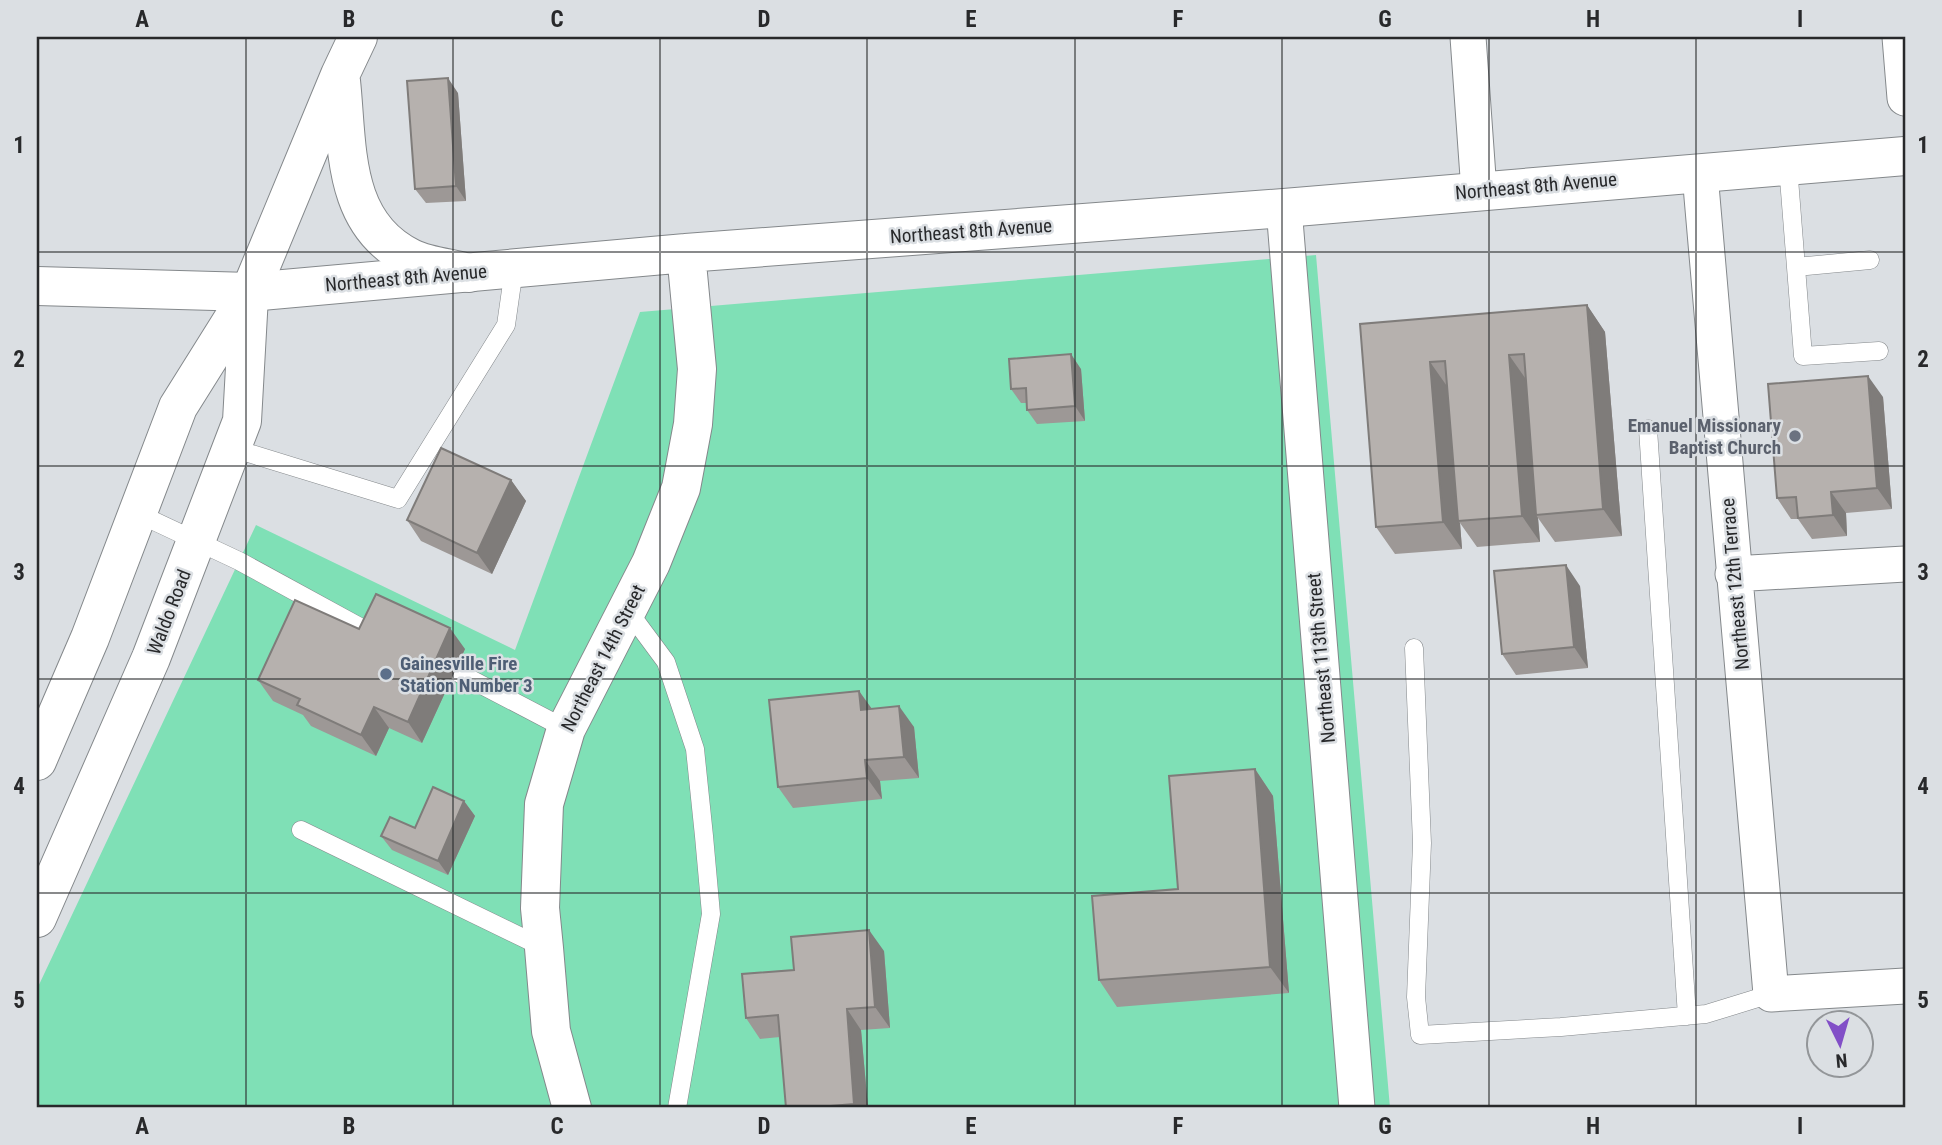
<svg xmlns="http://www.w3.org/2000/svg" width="1942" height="1145" viewBox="0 0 1942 1145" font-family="'Roboto Condensed',sans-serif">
	<rect width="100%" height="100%" fill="#dbdfe3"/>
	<path fill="#7fe0b6" d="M 1316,255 L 1390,1108 L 37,1108 L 37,989 L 256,525 L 515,650 L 640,312 Z"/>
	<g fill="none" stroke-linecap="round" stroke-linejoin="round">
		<g stroke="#84888b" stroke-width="19">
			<path id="service" d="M 1788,166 L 1803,356 L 1879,351
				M 1796,267 L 1870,260
				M 1648,429 L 1687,1016
				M 232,448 L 398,499 L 506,325 L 514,269
				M 139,514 L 239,561 L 380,638
				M 626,608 L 666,662 L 695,749 L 704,836 L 711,914 L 677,1108
				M 1414,648 L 1422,843 L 1416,997 L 1420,1035 L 1561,1027 L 1706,1014 L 1771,994
				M 455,671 L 566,729
				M 301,830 L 544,948"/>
		</g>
		<g stroke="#84888b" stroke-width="37">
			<path id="minor" d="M 1468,37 L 1479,191
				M 1900,37 L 1905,98
				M 1700,174 L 1771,994 L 1905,986
				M 1284,208 L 1357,1108
				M 1733,574 L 1905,564"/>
		</g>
		<g stroke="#84888b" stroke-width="40">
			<path id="tertiary" d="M 37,286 L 250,292 L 686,253 L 1284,208 L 1905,156
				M 572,1108 L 551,1031 L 544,948 L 540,908 L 544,804 L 566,729 L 651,563 L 681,488 L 693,424 L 697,369 L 686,253"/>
		</g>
		<g stroke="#84888b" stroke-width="40">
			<path id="trunk" d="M 341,81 C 348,146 341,224 411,258 C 427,266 451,268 469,273
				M 37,761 L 90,638 L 178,407 L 250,292 L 340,75 L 358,37
				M 37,918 L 151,658 L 242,421 L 249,296"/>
		</g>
		<use href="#service" stroke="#fff" stroke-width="18"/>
		<use href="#minor" stroke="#fff" stroke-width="35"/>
		<use href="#tertiary" stroke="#fff" stroke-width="38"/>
		<use href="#trunk" stroke="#fff" stroke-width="38"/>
	</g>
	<path fill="#9d9896" d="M 458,93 L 466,201 L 426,203 L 415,189 Z
		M 1587,305 L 1605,332 L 1622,536 L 1555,542 L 1538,518 L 1540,542 L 1477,547 L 1460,523 L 1462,549 L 1395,554 L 1376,527 L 1360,324 Z
		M 1081,369 L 1085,421 L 1037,424 L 1027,410 L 1027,403 L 1021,403 L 1011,389 Z
		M 1883,397 L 1892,509 L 1846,513 L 1847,536 L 1812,539 L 1798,519 L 1791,519 L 1777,498 Z
		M 511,480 L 526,501 L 492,574 L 421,541 L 407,520 Z
		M 1580,586 L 1588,668 L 1516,675 L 1502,654 Z
		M 359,629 L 465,649 L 422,743 L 389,728 L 376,756 L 311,726 L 303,715 L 273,701 L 258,680 Z
		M 859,691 L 872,709 L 914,727 L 919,778 L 880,781 L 882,799 L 793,808 L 778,787 Z
		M 1255,769 L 1273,796 L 1289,993 L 1117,1007 L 1099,980 L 1178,889 Z
		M 464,801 L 475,816 L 448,875 L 392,850 L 381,836 L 415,828 Z
		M 884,951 L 890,1028 L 861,1030 L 868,1108 L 786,1108 L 780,1037 L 760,1039 L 746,1018 L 794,970 Z"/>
	<path fill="#7f7c7a" d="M 448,78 L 458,93 L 466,201 L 456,186 Z
		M 1587,305 L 1605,332 L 1622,536 L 1603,509 Z
		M 1071,354 L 1081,369 L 1085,421 L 1075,406 Z
		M 1509,355 L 1528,382 L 1536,515 L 1538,518 L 1540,542 L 1522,516 Z
		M 1430,362 L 1449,389 L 1458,521 L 1460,523 L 1462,549 L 1443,522 Z
		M 1868,376 L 1883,397 L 1892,509 L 1877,488 Z
		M 511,480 L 526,501 L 492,574 L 477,553 Z
		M 1831,492 L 1846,513 L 1847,536 L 1833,515 Z
		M 1566,565 L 1580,586 L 1588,668 L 1574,647 Z
		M 450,628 L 465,649 L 422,743 L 408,722 Z
		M 859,691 L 874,712 L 861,710 Z
		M 899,706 L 914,727 L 919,778 L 904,757 Z
		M 374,707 L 389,728 L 376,756 L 361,735 Z
		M 865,760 L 880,781 L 882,799 L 867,778 Z
		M 1255,769 L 1273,796 L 1289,993 L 1270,967 Z
		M 464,801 L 475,816 L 448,875 L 438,861 Z
		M 869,930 L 884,951 L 890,1028 L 875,1007 Z
		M 847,1009 L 861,1030 L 868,1108 L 857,1108 L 854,1104 Z"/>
	<path fill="#b6b1ae" stroke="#7f7c7a" stroke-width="2" d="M 448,78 L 456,186 L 415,189 L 407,81 Z
		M 1587,305 L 1603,509 L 1536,515 L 1524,354 L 1509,355 L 1522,516 L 1458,521 L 1445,361 L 1430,362 L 1443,522 L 1376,527 L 1360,324 Z
		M 1071,354 L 1075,406 L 1027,410 L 1026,388 L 1011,389 L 1009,359 Z
		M 1868,376 L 1877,488 L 1831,492 L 1833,515 L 1798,518 L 1796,497 L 1777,498 L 1768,384 Z
		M 441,448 L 511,480 L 477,553 L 407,520 Z
		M 1566,565 L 1574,647 L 1502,654 L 1494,571 Z
		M 376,594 L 450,628 L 408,722 L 374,707 L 361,735 L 297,705 L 300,699 L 258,680 L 295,600 L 359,629 Z
		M 859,691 L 861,710 L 899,706 L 904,757 L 865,760 L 867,778 L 778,787 L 769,700 Z
		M 1255,769 L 1270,967 L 1099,980 L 1092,896 L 1178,889 L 1169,776 Z
		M 433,787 L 464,801 L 438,861 L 381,836 L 390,817 L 415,828 Z
		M 869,930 L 875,1007 L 847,1009 L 854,1104 L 807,1108 L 786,1108 L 778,1015 L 746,1018 L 742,974 L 794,970 L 791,937 Z"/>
	<path fill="none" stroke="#28292b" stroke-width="2" stroke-opacity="0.55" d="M 246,37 L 246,1108M 453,37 L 453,1108M 660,37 L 660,1108M 867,37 L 867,1108M 1075,37 L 1075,1108M 1282,37 L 1282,1108M 1489,37 L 1489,1108M 1696,37 L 1696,1108M 37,252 L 1905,252M 37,466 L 1905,466M 37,679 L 1905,679M 37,893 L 1905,893"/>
	<circle fill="#6b7280" stroke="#dbdfe3" stroke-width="2.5" cx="1795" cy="436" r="7"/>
	<circle fill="#5c6f8a" stroke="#dbdfe3" stroke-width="2.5" cx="386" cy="674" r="7"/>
	<g text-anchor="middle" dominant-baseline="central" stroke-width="5" stroke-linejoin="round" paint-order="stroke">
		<g font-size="19" fill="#28292b" stroke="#dbdfe3">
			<text transform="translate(1536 186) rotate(-5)">Northeast 8th Avenue</text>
			<text transform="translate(971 231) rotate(-4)">Northeast 8th Avenue</text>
			<text transform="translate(406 278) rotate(-5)">Northeast 8th Avenue</text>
			<text transform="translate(1735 584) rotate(-95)">Northeast 12th Terrace</text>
			<text transform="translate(169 612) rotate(-69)">Waldo Road</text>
			<text transform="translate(603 658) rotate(-63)">Northeast 14th Street</text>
			<text transform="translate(1321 658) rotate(-95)">Northeast 113th Street</text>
		</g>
		<g font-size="19" font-weight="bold" fill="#5b616d" stroke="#dbdfe3" text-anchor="end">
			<text x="1781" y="425">Emanuel Missionary<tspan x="1781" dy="22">Baptist Church</tspan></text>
		</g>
		<g font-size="19" font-weight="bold" fill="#4e5e75" stroke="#dbdfe3" text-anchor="start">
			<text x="400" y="663">Gainesville Fire<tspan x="400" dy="22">Station Number 3</tspan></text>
		</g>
	</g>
	<rect width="1942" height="1145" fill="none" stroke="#dbdfe3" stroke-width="77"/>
	<g transform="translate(1840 1044) rotate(175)"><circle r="33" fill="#dbdfe3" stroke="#939699" stroke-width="2"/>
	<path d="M0-5L12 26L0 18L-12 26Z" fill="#824fc7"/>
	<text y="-10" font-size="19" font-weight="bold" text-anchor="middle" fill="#28292b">N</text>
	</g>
	<rect x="38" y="38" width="1866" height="1068" fill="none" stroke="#28292b" stroke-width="2.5"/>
	<g font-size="23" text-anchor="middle" font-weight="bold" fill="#28292b">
		<text x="142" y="27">A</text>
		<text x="349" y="27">B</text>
		<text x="557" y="27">C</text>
		<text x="764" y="27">D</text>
		<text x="971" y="27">E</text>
		<text x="1178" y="27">F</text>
		<text x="1385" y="27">G</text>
		<text x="1593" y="27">H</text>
		<text x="1800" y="27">I</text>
		<text x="19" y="153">1</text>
		<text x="1923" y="153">1</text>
		<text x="19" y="367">2</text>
		<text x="1923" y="367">2</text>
		<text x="19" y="580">3</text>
		<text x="1923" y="580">3</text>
		<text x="19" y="794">4</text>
		<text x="1923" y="794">4</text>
		<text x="19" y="1008">5</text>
		<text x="1923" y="1008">5</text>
		<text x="142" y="1134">A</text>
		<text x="349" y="1134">B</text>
		<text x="557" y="1134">C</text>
		<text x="764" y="1134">D</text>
		<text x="971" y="1134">E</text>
		<text x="1178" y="1134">F</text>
		<text x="1385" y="1134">G</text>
		<text x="1593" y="1134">H</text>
		<text x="1800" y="1134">I</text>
	</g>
</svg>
